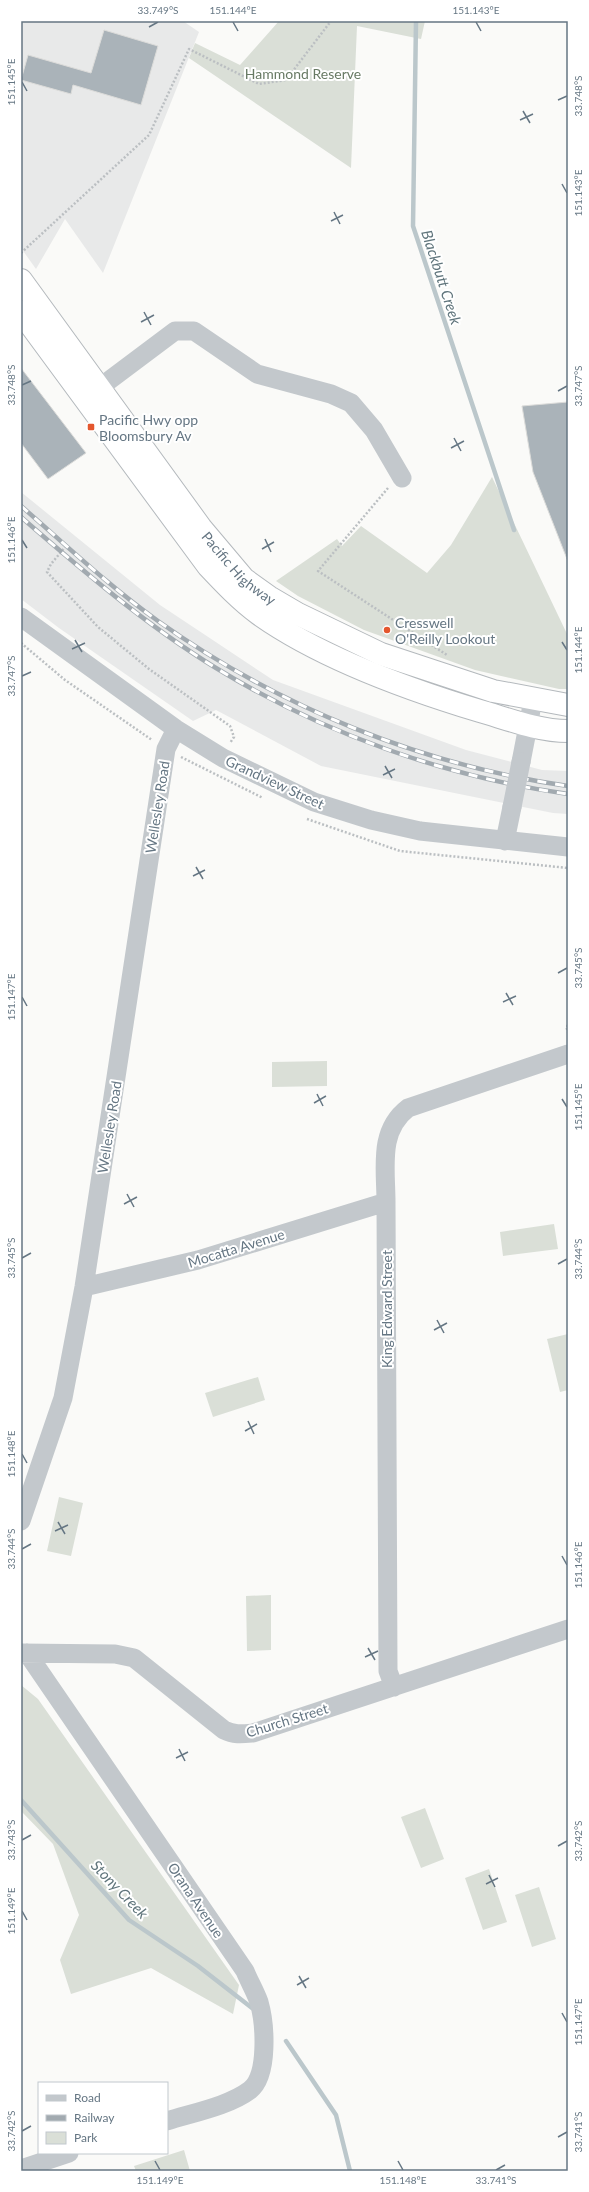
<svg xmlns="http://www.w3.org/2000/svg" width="589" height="2192" viewBox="0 0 589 2192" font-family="Lato,sans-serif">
	<rect width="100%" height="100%" fill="#fafaf8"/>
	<path fill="#e8e9e9" d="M 21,21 L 183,21 L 199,32 L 103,273 L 65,219 L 36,269 L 21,248 Z
		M 21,492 L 160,605 L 273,680 L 466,750 L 542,770 L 568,771 L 568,814 L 553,813 L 321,766 L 216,710 L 193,721 L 59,628 L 21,599 Z"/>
	<path fill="#dadfd7" d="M 279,21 L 425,21 L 421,39 L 357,26 L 351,168 L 189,58 L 195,43 L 240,65 Z
		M 492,477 L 568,636 L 568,689 L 559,689 L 475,670 L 364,630 L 298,596 L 276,581 L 337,539 L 342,546 L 361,526 L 427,573 L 451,545 Z
		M 327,1061 L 327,1086 L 272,1087 L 272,1062 Z
		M 554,1224 L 558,1249 L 503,1256 L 500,1232 Z
		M 568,1334 L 568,1390 L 560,1392 L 547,1339 Z
		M 258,1377 L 265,1400 L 213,1417 L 205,1393 Z
		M 59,1497 L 83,1503 L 71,1556 L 47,1551 Z
		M 271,1595 L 271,1650 L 247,1651 L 246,1596 Z
		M 21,1685 L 38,1699 L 239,1985 L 233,2014 L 151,1968 L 71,1994 L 60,1960 L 79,1915 L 53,1844 L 21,1811 Z
		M 425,1808 L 444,1859 L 421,1868 L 401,1817 Z
		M 489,1869 L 507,1922 L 483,1930 L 465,1878 Z
		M 539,1887 L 556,1939 L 532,1947 L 515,1895 Z
		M 184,2150 L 190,2171 L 136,2171 L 134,2166 Z"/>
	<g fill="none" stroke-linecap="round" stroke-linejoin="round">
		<path stroke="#bbc7cb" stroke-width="4.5" d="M 416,21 L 413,226 L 514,530
			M 21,1800 L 129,1920 L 198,1966 L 252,2008
			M 286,2041 L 336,2115 L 350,2171"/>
	</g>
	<path fill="#aab3b9" stroke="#dcdcda" d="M 104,30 L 158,46 L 141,105 L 73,85 L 71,94 L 21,80 L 28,55 L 91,73 Z
		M 21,368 L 86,453 L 48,479 L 21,443 Z
		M 568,402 L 568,559 L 567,559 L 533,472 L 522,406 Z"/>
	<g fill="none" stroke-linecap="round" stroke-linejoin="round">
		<g stroke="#b4b9bd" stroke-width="24">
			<g id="highway">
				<path id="s1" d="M 21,280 L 201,528 L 244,579 L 269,597 L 298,614 L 381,654 L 493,691 L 568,705"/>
				<path d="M 21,312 L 208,566 C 224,583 240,600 259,614 C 321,658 407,689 480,711 C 508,719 538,731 568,731"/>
			</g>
		</g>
		<path stroke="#bbbfc2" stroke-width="2.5" stroke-dasharray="2 2" stroke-linecap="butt" d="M 21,253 L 149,135 L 189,49 L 259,84 L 286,80 L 331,21
			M 388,488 L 318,571 L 447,655
			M 66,546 L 51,564 L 47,572 L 98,627 L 149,669 L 230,726 L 234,737 L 230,743
			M 21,643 L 65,680 L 152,740
			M 181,757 L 263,798
			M 307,819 L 400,851 L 568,868
			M 568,1026 L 566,1026 L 568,1032"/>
		<path stroke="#c3c8cc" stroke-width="19" d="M 87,397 L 175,331 L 194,331 L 257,374 L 331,394 L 351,403 L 374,430 L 402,478
			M 21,617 L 176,729 L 223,758 L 314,802 L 371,820 L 420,831 L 568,847
			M 521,762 L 533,700
			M 505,841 L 512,807
			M 84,1287 L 198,1260 L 386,1202
			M 21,1521 L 63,1398 L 84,1287 L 166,749 L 176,729
			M 21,1653 L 115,1654 L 134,1658 L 224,1730 C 234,1735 242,1734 253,1733 L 568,1629
			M 27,1653 L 245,1971 C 249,1981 255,1991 259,2002 C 265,2023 269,2075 250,2090 C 229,2106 192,2113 167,2121
			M 394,1687 L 388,1671 L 386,1202 C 386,1168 378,1131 408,1108 L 568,1054
			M 21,2169 L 69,2153"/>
		<use href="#highway" stroke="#fff" stroke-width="22"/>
		<g stroke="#a2aab0" stroke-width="4.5">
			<path id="rail" d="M 21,506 C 66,545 110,587 158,621 C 279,707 421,765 568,786
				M 21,517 C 83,571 146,625 216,668 C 322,733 446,777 568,794"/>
		</g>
		<use href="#rail" stroke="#fff" stroke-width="3" stroke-dasharray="9" stroke-linecap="butt"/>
		<path stroke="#c3c8cc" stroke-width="19" d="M 512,807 L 521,762"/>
	</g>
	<path fill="none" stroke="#657683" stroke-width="1.5" d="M 233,22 L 238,31M 476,22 L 481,31M 149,27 L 158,22M 22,82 L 27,91M 558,100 L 567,96M 523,111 L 530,123M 520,120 L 533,114M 562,184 L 567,193M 334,212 L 340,224M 331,221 L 343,215M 144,312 L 151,325M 141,322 L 154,315M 22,385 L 31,381M 558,391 L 567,386M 454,438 L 461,451M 451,448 L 464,441M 265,539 L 271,552M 22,540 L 27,548M 262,549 L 274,542M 75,640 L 82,652M 562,642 L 567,650M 72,649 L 85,643M 22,676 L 31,672M 385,766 L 392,778M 383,775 L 395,769M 196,867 L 203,879M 193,876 L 205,870M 558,973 L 567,968M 506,993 L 513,1005M 22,997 L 27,1006M 503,1002 L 516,996M 317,1094 L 323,1106M 562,1099 L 567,1107M 314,1103 L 326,1096M 127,1194 L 134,1207M 124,1204 L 137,1197M 22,1258 L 31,1253M 558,1264 L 567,1259M 437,1320 L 444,1333M 434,1330 L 447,1323M 248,1421 L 254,1434M 245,1431 L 257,1424M 22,1454 L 27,1463M 58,1522 L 65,1534M 55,1531 L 68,1525M 22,1549 L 31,1544M 562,1556 L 567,1565M 368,1648 L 375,1660M 365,1657 L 378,1651M 179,1749 L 185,1761M 176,1758 L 188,1752M 22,1840 L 31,1835M 558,1846 L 567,1841M 489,1875 L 495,1887M 486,1884 L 498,1878M 22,1911 L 27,1920M 299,1976 L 306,1988M 297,1985 L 309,1978M 562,2013 L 567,2022M 22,2131 L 31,2126M 558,2137 L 567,2132M 155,2161 L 160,2170M 398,2161 L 403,2170M 496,2170 L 505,2165"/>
	<g fill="#e4572e" stroke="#fff" stroke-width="1.5">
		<rect x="87" y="423" width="8" height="8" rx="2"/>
		<circle cx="387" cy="630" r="4"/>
	</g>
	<g text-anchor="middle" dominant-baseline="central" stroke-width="4" stroke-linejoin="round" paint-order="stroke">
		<g font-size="14" fill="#687a64" stroke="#fff">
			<text x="303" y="73">Hammond Reserve</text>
		</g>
		<g font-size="14" fill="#657683" stroke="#fff" text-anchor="start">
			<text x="99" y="419">Pacific Hwy opp<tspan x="99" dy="16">Bloomsbury Av</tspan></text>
			<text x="395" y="622">Cresswell<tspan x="395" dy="16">O'Reilly Lookout</tspan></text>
		</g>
		<g font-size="14" fill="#657683" stroke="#fff">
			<text stroke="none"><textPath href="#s1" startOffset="362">Pacific Highway</textPath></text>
			<text transform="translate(275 782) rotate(25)">Grandview Street</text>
			<text transform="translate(157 807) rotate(-81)">Wellesley Road</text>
			<text transform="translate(109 1127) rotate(-81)">Wellesley Road</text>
			<text transform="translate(236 1248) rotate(-17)">Mocatta Avenue</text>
			<text transform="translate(386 1309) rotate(-90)">King Edward Street</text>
			<text transform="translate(287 1720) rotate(-17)">Church Street</text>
			<text transform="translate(196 1900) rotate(56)">Orana Avenue</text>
		</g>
		<g font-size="15" font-style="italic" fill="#60757c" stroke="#fff">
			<text transform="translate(442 277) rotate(72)">Blackbutt Creek</text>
			<text transform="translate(120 1889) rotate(46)">Stony Creek</text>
		</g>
	</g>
	<rect width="589" height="2192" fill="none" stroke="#ffffff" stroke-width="44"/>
	<rect x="38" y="2082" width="130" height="72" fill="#ffffff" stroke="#c1c8cd"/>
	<rect x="46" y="2095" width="20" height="6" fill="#c3c8cc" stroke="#c1c8cd"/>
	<text x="74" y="2102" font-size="12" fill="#657683">Road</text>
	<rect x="46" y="2115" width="20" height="6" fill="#a2aab0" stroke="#c1c8cd"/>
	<text x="74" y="2122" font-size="12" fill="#657683">Railway</text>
	<rect x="46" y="2132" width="20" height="12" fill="#dadfd7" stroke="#c1c8cd"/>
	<text x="74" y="2142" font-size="12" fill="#657683">Park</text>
	<rect x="22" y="22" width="545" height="2148" fill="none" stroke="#657683" stroke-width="1.5"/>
	<g font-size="10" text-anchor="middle" fill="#657683">
		<text x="158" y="14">33.749°S</text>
		<text x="233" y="14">151.144°E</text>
		<text x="476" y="14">151.143°E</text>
		<text transform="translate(11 82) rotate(-90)" y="4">151.145°E</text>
		<text transform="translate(578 96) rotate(-90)" y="4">33.748°S</text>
		<text transform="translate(578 193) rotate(-90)" y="4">151.143°E</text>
		<text transform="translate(11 385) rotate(-90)" y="4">33.748°S</text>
		<text transform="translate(578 386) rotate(-90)" y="4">33.747°S</text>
		<text transform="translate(11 540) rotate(-90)" y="4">151.146°E</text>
		<text transform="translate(578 650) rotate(-90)" y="4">151.144°E</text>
		<text transform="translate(11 676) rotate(-90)" y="4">33.747°S</text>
		<text transform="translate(578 968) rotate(-90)" y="4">33.745°S</text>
		<text transform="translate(11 997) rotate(-90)" y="4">151.147°E</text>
		<text transform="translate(578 1107) rotate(-90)" y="4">151.145°E</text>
		<text transform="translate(11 1258) rotate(-90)" y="4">33.745°S</text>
		<text transform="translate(578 1259) rotate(-90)" y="4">33.744°S</text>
		<text transform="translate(11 1454) rotate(-90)" y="4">151.148°E</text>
		<text transform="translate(11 1549) rotate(-90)" y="4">33.744°S</text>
		<text transform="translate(578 1565) rotate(-90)" y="4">151.146°E</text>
		<text transform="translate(11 1840) rotate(-90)" y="4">33.743°S</text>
		<text transform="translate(578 1841) rotate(-90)" y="4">33.742°S</text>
		<text transform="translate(11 1911) rotate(-90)" y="4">151.149°E</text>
		<text transform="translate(578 2022) rotate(-90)" y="4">151.147°E</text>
		<text transform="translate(11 2131) rotate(-90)" y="4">33.742°S</text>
		<text transform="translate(578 2132) rotate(-90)" y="4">33.741°S</text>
		<text x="160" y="2184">151.149°E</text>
		<text x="403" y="2184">151.148°E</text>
		<text x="496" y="2184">33.741°S</text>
	</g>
</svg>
